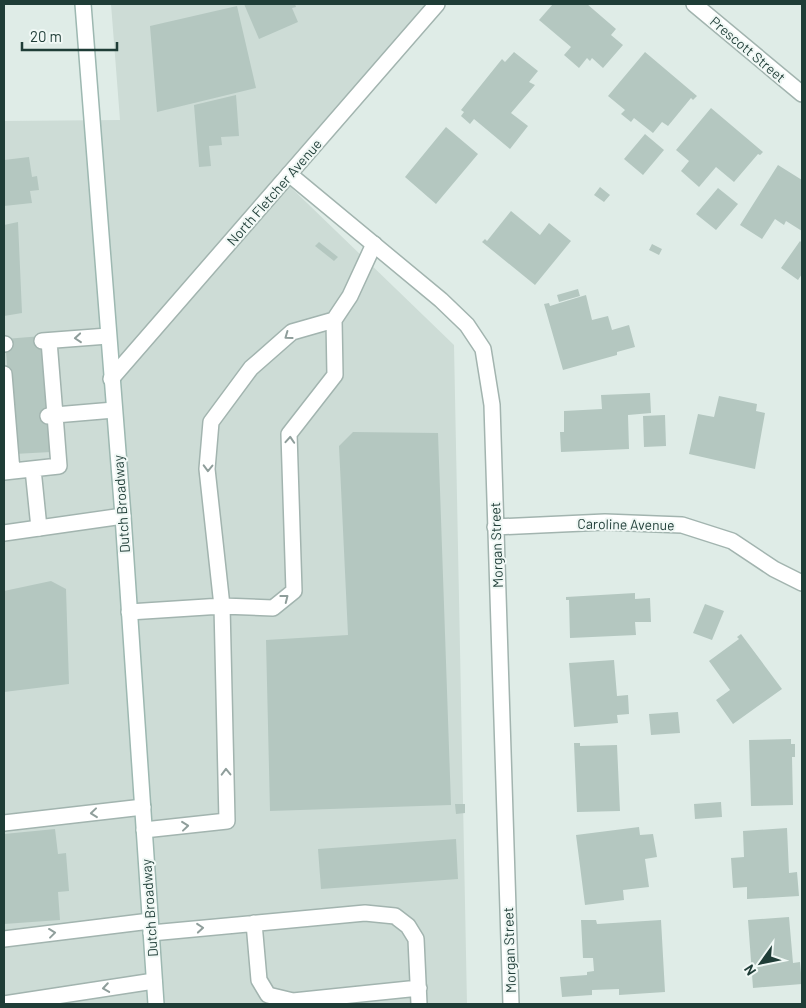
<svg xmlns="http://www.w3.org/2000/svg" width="806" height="1008" viewBox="0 0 806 1008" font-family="Barlow,sans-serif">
	<rect width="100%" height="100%" fill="#dfece7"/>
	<path fill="#cddcd6" d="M 111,4 L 427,4 L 277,174 L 454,345 L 467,1004 L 4,1004 L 4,121 L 120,120 Z"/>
	<path fill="#b4c7c0" d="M 244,4 L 295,4 L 296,7 L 292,8 L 298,22 L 259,39 Z
		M 553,4 L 587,4 L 616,29 L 611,35 L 623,45 L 603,68 L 592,58 L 590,61 L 587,58 L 579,68 L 564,55 L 571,47 L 539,20 Z
		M 237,6 L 256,88 L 157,112 L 150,26 Z
		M 514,52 L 538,71 L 529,82 L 535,85 L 511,113 L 528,126 L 510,149 L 474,119 L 470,124 L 461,116 L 464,112 L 461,110 L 502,59 L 505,62 Z
		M 645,52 L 697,96 L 693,100 L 691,98 L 668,126 L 662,122 L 653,133 L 634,118 L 631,122 L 621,114 L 625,110 L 608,96 Z
		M 236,95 L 239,136 L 221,137 L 222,145 L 209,146 L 211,166 L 199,167 L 194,105 Z
		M 711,108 L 763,152 L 760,155 L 758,154 L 734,182 L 716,167 L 699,187 L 681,171 L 689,161 L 676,150 Z
		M 446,127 L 478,154 L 436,204 L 405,177 Z
		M 645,134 L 664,150 L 643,175 L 624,159 Z
		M 29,157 L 32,177 L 37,176 L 39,190 L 30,191 L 32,203 L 4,206 L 4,160 Z
		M 778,165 L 802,180 L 802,231 L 786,221 L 784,225 L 775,219 L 762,239 L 740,225 Z
		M 600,187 L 610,195 L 604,202 L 594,195 Z
		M 718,188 L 738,204 L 716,230 L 696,214 Z
		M 511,211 L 540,235 L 549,223 L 571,241 L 535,285 L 482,242 L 485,239 L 487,241 Z
		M 18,222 L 22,313 L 4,316 L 4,225 Z
		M 800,241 L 802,243 L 802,274 L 798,280 L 781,268 Z
		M 319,242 L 338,257 L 334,261 L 315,246 Z
		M 652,244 L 662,249 L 659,255 L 649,250 Z
		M 578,289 L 580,296 L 559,302 L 557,295 Z
		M 586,295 L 592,320 L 608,316 L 612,330 L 629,325 L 635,347 L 617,352 L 617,355 L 563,370 L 544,304 L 549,303 L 550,306 Z
		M 42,336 L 51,452 L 14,454 L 5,339 Z
		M 650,393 L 651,413 L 628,415 L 629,449 L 561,452 L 560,432 L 564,432 L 564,411 L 602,409 L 601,395 Z
		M 719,396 L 757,404 L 756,411 L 765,413 L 755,469 L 689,454 L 698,414 L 714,417 Z
		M 665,415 L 666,446 L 644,447 L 643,416 Z
		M 353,432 L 438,433 L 451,805 L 270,811 L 266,640 L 348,635 L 339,446 Z
		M 51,581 L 66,589 L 69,684 L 4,692 L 4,591 Z
		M 635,593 L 635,599 L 650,598 L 651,622 L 635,622 L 636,635 L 570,638 L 569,600 L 566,600 L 566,597 Z
		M 705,604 L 724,611 L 712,640 L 693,633 Z
		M 741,634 L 782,689 L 733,724 L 716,700 L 730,690 L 709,661 L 739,639 L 737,637 Z
		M 614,660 L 617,696 L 628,695 L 629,714 L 617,715 L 618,723 L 574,727 L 569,663 Z
		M 678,712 L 680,733 L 651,735 L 649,714 Z
		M 791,739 L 791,744 L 795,744 L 795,757 L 792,757 L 793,805 L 751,806 L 749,740 Z
		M 574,743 L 580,743 L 580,746 L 617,745 L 620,811 L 577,812 Z
		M 721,802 L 722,817 L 695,819 L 694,804 Z
		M 455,804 L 465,804 L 465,813 L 456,814 Z
		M 639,827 L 640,835 L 653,834 L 657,857 L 645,859 L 649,887 L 623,890 L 624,900 L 585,905 L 576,835 Z
		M 787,828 L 789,873 L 797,872 L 799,896 L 747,899 L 747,887 L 733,888 L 731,858 L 744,857 L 743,831 Z
		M 55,829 L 58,854 L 66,853 L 69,891 L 58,892 L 60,920 L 4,924 L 4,834 Z
		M 456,839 L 458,879 L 321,889 L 318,849 Z
		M 789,917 L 793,963 L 800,962 L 802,984 L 753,988 L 748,920 Z
		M 581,920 L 596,920 L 597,924 L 661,920 L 665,992 L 619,995 L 619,989 L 592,990 L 592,995 L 562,997 L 560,977 L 587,975 L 587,972 L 594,971 L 593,958 L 583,958 Z"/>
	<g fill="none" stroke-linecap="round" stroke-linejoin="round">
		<g stroke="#a2b4af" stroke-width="18">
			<path id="service" d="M 42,341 L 108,336
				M 4,344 L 5,344
				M 4,374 L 12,471
				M 48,416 L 55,415 L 49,341
				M 33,469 L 39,528
				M 4,472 L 59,466 L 55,415 L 114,410
				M 129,612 L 222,606 L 273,608 L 294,591 L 289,434 L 335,375 L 334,320 L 350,296 L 374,244
				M 4,823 L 143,807
				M 144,830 L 227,821 L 222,606 L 207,469 L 211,422 L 251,368 L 292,332 L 334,320
				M 254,923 L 259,980 L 268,995 L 293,1001 L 419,988
				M 151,933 L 365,913 L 395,916 L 408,926 L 416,939 L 419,1004
				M 4,939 L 150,921
				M 4,1004 L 154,981"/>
		</g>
		<g stroke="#a2b4af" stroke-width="18">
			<path id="minor" d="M 694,4 L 802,94
				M 289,174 L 441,300 L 467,325 L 483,349 L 492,405 L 511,1004
				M 495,527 L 605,522 L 682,525 L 732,541 L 774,569 L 802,583
				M 4,533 L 123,516"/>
		</g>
		<g stroke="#a2b4af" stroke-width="18">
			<path id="tertiary" d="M 111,379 L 437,4"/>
		</g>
		<g stroke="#9db8b1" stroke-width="18">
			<path id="secondary" d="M 83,4 L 123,516 L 156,1004"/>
		</g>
		<use href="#service" stroke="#fff" stroke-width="15"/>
		<use href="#minor" stroke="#fff" stroke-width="15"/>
		<use href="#tertiary" stroke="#fff" stroke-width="15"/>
		<use href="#secondary" stroke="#fff" stroke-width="15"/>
	</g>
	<defs><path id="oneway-chevron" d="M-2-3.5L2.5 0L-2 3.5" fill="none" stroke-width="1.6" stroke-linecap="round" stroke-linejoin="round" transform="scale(1.25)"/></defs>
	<g stroke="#8f9e9b">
		<use href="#oneway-chevron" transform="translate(288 336) rotate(144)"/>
		<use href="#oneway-chevron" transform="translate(78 338) rotate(175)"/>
		<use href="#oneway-chevron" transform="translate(290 440) rotate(-86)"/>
		<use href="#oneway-chevron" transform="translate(208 468) rotate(91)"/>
		<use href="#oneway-chevron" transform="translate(285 598) rotate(-38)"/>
		<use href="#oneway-chevron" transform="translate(226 772) rotate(-91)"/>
		<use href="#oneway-chevron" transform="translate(94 813) rotate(174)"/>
		<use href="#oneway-chevron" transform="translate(185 826) rotate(-6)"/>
		<use href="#oneway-chevron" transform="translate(200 928) rotate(-5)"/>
		<use href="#oneway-chevron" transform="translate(52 933) rotate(-7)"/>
		<use href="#oneway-chevron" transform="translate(106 988) rotate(171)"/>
	</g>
	<g text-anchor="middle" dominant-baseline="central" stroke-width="4" stroke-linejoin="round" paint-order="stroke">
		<g font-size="14" fill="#1f3d37" stroke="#f0f8f5">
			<text transform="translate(748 49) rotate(40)">Prescott Street</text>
			<text transform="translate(274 192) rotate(-49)">North Fletcher Avenue</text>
			<text transform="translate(121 504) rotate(-94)">Dutch Broadway</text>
			<text transform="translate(626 524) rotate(1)">Caroline Avenue</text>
			<text transform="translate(496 545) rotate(-92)">Morgan Street</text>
			<text transform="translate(149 908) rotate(-94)">Dutch Broadway</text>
			<text transform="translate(509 950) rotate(-92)">Morgan Street</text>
		</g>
	</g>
	<rect width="806" height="1008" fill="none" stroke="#1f3d37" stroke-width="10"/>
	<g transform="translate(761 963) rotate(237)" stroke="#f0f8f5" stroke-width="4" paint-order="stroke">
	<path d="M0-4L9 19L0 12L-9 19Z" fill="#1f3d37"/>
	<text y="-8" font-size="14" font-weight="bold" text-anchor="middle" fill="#1f3d37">N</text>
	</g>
	<path d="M22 42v8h95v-8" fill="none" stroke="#1f3d37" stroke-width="2.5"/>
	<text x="30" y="42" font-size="15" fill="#1f3d37" stroke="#f0f8f5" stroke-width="4" paint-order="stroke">20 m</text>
</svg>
